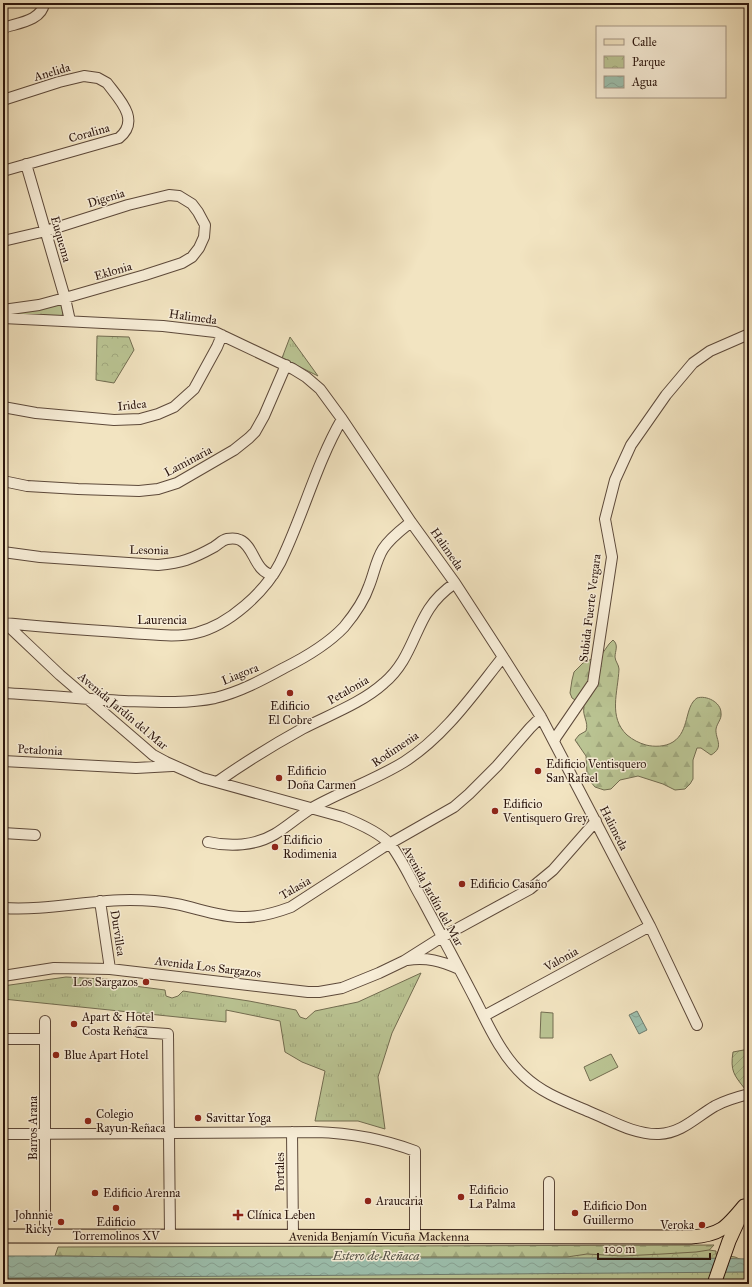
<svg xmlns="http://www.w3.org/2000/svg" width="752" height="1287" viewBox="0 0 752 1287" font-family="'IM FELL Great Primer',serif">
	<defs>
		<pattern id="grass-tufts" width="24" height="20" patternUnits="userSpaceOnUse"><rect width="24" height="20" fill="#bac493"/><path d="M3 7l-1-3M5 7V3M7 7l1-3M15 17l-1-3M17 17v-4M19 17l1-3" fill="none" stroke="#a0a87e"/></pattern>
		<pattern id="forest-firs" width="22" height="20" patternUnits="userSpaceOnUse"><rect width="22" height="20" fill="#bac493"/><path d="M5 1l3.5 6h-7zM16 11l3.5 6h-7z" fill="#a0a87e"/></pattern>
		<pattern id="park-crowns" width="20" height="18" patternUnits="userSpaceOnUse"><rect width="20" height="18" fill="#bac493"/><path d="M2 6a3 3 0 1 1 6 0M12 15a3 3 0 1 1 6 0" fill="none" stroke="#a0a87e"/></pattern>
		<pattern id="garden-furrows" width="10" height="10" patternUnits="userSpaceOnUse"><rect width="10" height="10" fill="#bac493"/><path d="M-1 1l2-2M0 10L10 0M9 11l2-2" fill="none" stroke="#a0a87e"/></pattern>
		<pattern id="water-waves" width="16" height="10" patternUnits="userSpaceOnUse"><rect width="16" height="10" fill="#9cbfad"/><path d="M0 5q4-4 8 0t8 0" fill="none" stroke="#87a394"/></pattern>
	</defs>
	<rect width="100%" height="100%" fill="#f2e4c1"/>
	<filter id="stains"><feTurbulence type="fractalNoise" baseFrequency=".005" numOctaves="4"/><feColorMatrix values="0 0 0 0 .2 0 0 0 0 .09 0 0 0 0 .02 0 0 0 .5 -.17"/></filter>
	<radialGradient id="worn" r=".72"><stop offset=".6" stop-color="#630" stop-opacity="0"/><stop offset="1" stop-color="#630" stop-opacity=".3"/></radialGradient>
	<path fill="url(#grass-tufts)" stroke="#726c50" d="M 62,304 L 63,316 L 13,314 Z
		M 290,337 L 318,376 L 282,358 Z
		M 421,973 L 392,1033 L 378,1077 L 385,1129 L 358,1121 L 315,1121 L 325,1071 L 302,1062 L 285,1052 L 280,1021 L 226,1010 L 226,1022 L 3,999 L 3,986 L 66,977 L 120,980 L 119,984 L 165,990 L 166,996 L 172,998 L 178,996 L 183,991 L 249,1001 L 296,1010 L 300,1017 L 306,1019 L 315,1011 L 358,1002 Z"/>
	<path fill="url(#forest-firs)" stroke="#726c50" d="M 613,640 C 619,645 615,651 615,657 C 615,661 619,665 619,669 C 618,692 608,717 627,735 C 633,740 639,743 646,745 C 654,747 665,747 673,742 C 690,731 684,707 697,698 C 706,695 721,702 721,713 C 722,719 717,723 716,729 C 715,739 725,747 711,755 L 701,748 L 697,748 L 693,760 L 693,779 L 690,784 L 685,789 L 675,790 L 663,784 L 638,776 L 620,780 L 611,789 L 604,790 L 595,787 L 590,781 L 587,773 L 586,756 L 575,740 L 579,735 L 586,731 C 589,722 582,716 584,707 L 583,705 L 572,698 L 570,693 L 572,680 L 574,672 L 583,663 L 602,654 L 609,644 Z
		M 714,1245 L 702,1258 L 217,1258 L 55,1256 L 58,1247 Z"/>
	<path fill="url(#park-crowns)" stroke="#726c50" d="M 97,336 L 129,337 L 134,350 L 114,383 L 96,380 Z
		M 709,1250 L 716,1251 L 716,1254 L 735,1257 L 749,1263 L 749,1284 L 607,1284 L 556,1282 L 517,1284 L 3,1284 L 3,1259 L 178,1257 L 567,1257 L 587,1254 L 622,1256 L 662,1254 L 696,1252 Z"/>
	<path fill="url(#garden-furrows)" stroke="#726c50" d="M 749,1049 L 749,1088 L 745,1089 C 734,1075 730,1071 733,1052 Z"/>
	<path fill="#bac493" stroke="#726c50" d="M 541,1012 L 553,1013 L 553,1038 L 540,1038 Z
		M 611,1054 L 618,1067 L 590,1081 L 584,1067 Z"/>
	<path fill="url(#water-waves)" stroke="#6f7b6d" d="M 637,1011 L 647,1030 L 639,1034 L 629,1015 Z
		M 3,1256 L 55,1256 L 217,1258 L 702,1258 L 749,1259 L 749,1272 L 3,1278 Z"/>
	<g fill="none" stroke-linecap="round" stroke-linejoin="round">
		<g stroke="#5d493a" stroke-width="12">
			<path id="minor" d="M 3,28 C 17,23 42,21 44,3
				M 3,100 L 59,82 L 84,76 L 98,78 L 107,83 C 119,99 141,120 119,138 L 3,171
				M 26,164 L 65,298 L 70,321
				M 3,241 L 46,231 L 128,205 L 169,195 L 179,196 L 192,204 L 198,212 L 205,225 L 204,237 L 199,248 L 192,257 L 182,263 L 145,275 L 65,298 L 39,305 L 3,310
				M 3,318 L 163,326 L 215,332 L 293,369 L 306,377 L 320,389 L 342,419 L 411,522 L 455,583 L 503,657 L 541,717 L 650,926 L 697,1025
				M 3,407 L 36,413 L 114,420 L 140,419 L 158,414 L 174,407 L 194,389 L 217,347 L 222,335
				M 3,481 L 27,486 L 78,489 L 139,491 L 158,489 L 177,483 L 234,450 L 249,438 L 255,432 L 264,416 L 286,365
				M 3,552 L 40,557 L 158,565 C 168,564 177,563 186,560 C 195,557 205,552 214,547 C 219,544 222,540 227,539 C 232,538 236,538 240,540 C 255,547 254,572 273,575
				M 3,621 L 60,675 L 138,742 L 153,755 L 166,762 L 202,778 L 343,817 C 358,823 379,832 390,844 C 402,859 412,882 422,899 C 440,933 458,966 476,1001 C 489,1027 502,1056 524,1076 C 543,1094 567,1102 590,1112 C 612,1121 635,1135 659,1134 C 682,1133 696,1117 715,1106 C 726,1100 737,1097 749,1094
				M 3,623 C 45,627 87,630 130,633 C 151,634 175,638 196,633 C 229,625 265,592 280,563 C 303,516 316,464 342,419
				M 3,693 C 43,695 84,699 124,701 C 155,702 185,704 215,698 C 240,692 262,680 284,668 C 306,657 327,645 344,627 C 354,615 364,601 369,586 C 374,574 376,560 383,549 C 390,538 401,530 411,522
				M 554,742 L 556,737 L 593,683 L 612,557 L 605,519 L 615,480 L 631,445 L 666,395 L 693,363 L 710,351 L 749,334
				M 3,761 L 136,768 L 172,766
				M 217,782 C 244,763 273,745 302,729 C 329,715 362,703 384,683 C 409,662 413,634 429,609 C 436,598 445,590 455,583
				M 3,833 L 35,835
				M 208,842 C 230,847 255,846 275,834 C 288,826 299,816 312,808 C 342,791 375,780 404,762 C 445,736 474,693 503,657
				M 100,901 L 110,969
				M 3,908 C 46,911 88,900 130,900 C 146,900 161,901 176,904 C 197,908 219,917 241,917 C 259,918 275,913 291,907 L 382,848 L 454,807 L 469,794 L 497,766 L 530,728 L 541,717
				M 407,960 C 427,957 441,961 459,969
				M 3,976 L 54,968 L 110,969 L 308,992 L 319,992 L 342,988 L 379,973 L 404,961 L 442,937 L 530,889 L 553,870 L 596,821
				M 484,1016 L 650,926
				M 45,1021 L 45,1236
				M 139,1032 L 168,1034 L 170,1236
				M 5,1039 L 45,1039
				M 292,1132 L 293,1236
				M 3,1134 L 316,1132 C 351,1133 383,1139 415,1151 L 415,1237
				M 549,1237 L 549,1182"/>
		</g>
		<g stroke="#2b150d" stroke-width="15">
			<g id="major">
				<path id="s1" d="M 3,1236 L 691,1237 C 720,1235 726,1228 744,1206"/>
				<path d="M 714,1284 L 729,1241 L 740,1217"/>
			</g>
		</g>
		<use href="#minor" stroke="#f7edd7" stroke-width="10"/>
		<use href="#major" stroke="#f2e4c1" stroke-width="13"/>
	</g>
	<g fill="#8f2418" stroke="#f7edd7" stroke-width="1.5">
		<circle cx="290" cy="693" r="4"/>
		<circle cx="538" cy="771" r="4"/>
		<circle cx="279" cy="778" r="4"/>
		<circle cx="495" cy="811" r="4"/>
		<circle cx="275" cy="847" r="4"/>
		<circle cx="462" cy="884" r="4"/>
		<circle cx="146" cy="982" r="4"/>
		<circle cx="74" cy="1024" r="4"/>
		<circle cx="56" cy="1055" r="4"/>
		<circle cx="198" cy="1118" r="4"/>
		<circle cx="88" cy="1121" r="4"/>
		<circle cx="95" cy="1193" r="4"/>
		<circle cx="461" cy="1197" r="4"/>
		<circle cx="368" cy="1201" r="4"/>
		<circle cx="116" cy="1208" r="4"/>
		<circle cx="575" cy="1213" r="4"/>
		<path d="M236 1209h4v4h4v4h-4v4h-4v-4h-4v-4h4z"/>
		<circle cx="61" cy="1222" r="4"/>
		<circle cx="702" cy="1225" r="4"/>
	</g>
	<g text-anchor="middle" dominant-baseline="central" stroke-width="3" stroke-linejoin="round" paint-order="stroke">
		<g font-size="12" fill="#2b150d" stroke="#f7edd7">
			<text transform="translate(52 72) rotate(-16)">Anelida</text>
			<text transform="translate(89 133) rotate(-16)">Coralina</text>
			<text transform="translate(106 198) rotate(-17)">Digenia</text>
			<text transform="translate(61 239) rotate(74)">Euquema</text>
			<text transform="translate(113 271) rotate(-16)">Eklonia</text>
			<text transform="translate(193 317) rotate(8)">Halimeda</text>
			<text transform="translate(132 405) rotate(-6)">Iridea</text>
			<text transform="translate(188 461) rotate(-28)">Laminaria</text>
			<text transform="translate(447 549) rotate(55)">Halimeda</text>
			<text transform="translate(149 550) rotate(1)">Lesonia</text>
			<text transform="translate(590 608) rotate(-83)">Subida Fuerte Vergara</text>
			<text x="162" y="620">Laurencia</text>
			<text transform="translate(240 674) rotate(-22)">Liagora</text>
			<text transform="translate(348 690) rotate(-30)">Petalonia</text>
			<text transform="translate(123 711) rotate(40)">Avenida Jardín del Mar</text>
			<text transform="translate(395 749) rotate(-34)">Rodimenia</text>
			<text transform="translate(40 750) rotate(3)">Petalonia</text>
			<text transform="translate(614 828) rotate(63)">Halimeda</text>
			<text transform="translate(295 888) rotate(-30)">Talasia</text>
			<text transform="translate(433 896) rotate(61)">Avenida Jardín del Mar</text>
			<text transform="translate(118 933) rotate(81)">Durvillea</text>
			<text transform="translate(561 959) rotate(-29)">Valonia</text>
			<text transform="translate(208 967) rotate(7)">Avenida Los Sargazos</text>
			<text transform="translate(33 1128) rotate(-90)">Barros Arana</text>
			<text transform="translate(280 1172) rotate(-90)">Portales</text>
			<text stroke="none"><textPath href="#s1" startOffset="376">Avenida Benjamín Vicuña Mackenna</textPath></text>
		</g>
		<g font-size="12" fill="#2b150d" stroke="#f7edd7" text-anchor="start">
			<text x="290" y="706" text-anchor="middle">Edificio<tspan x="290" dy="14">El Cobre</tspan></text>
			<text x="546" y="764">Edificio Ventisquero<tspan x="546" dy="14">San Rafael</tspan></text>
			<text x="287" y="771">Edificio<tspan x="287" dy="14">Doña Carmen</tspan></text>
			<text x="503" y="804">Edificio<tspan x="503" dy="14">Ventisquero Grey</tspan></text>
			<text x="283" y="840">Edificio<tspan x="283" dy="14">Rodimenia</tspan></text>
			<text x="470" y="884">Edificio Casaño</text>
			<text x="138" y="982" text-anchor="end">Los Sargazos</text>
			<text x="82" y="1017">Apart &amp; Hotel<tspan x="82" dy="14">Costa Reñaca</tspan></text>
			<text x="64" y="1055">Blue Apart Hotel</text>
			<text x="96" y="1114">Colegio<tspan x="96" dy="14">Rayun Reñaca</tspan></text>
			<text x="206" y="1118">Savittar Yoga</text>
			<text x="469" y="1190">Edificio<tspan x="469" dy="14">La Palma</tspan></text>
			<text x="103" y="1193">Edificio Arenna</text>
			<text x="376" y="1201">Araucaria</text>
			<text x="583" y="1206">Edificio Don<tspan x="583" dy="14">Guillermo</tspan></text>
			<text x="53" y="1215" text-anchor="end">Johnnie<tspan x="53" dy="14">Ricky</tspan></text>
			<text x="247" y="1215">Clínica Leben</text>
			<text x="116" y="1222" text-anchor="middle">Edificio<tspan x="116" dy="14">Torremolinos XV</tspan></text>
			<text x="694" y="1225" text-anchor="end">Veroka</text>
		</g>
		<g font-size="13" font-style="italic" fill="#535045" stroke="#f7edd7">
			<text x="376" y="1256">Estero de Reñaca</text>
		</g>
	</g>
	<rect width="752" height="1287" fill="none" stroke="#f2e4c1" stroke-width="16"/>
	<rect x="4" y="4" width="744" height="1279" fill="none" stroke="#2b150d" stroke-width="2"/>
	<rect x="8" y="8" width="736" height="1271" fill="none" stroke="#2b150d"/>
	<rect x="596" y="26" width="130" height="72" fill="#f7edd7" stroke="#a59786"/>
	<rect x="604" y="39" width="20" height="6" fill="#f2e4c1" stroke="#a59786"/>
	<text x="632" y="46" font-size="12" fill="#2b150d">Calle</text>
	<rect x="604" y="56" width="20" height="12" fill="url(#park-crowns)" stroke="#a59786"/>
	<text x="632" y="66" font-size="12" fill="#2b150d">Parque</text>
	<rect x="604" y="76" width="20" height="12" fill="url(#water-waves)" stroke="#a59786"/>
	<text x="632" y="86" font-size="12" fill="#2b150d">Agua</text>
	<path d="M598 1253v6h112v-6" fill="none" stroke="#2b150d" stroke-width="2"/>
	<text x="604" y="1253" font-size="12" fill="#2b150d" stroke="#f7edd7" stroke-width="3" paint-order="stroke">100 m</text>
	<rect width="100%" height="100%" filter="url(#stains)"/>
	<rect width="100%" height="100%" fill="url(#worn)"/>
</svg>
